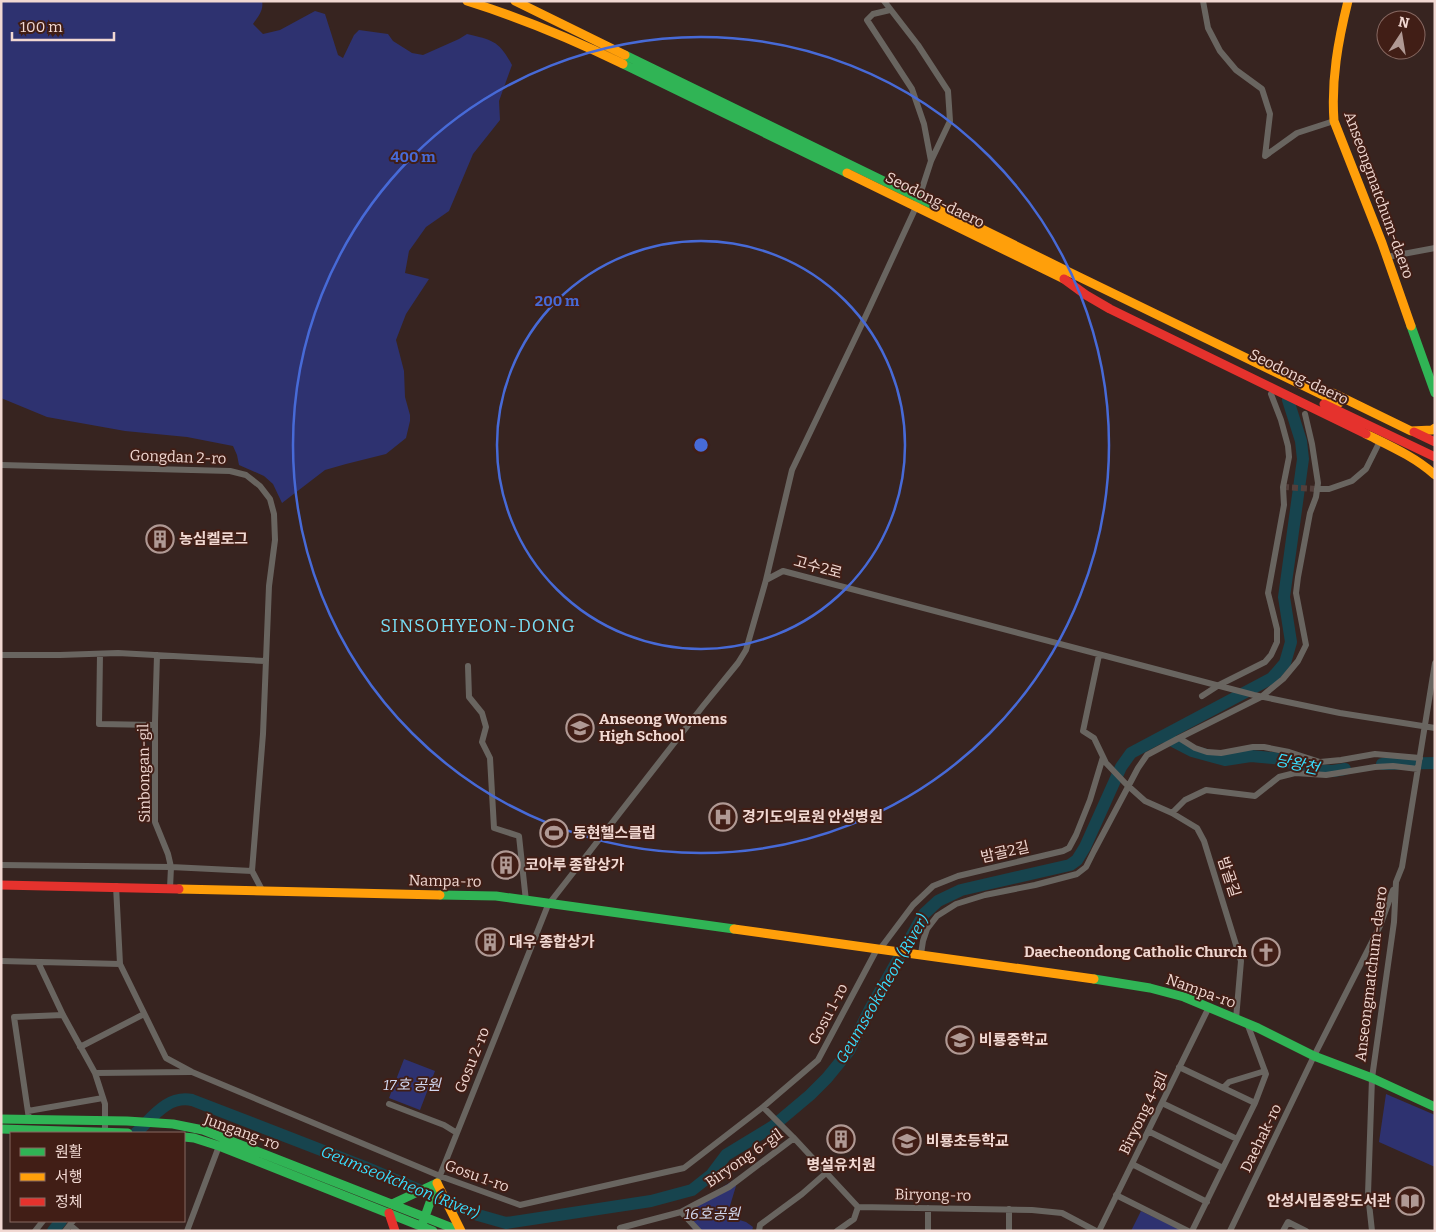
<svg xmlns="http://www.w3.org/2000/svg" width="1436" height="1232" viewBox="0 0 1436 1232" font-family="Bitter,'Noto Sans KR',serif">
	<rect width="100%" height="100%" fill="#372420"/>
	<path fill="#2e3270" d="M 1,1 L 262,1 C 264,10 258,17 253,24 L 263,34 L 280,30 L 315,11 L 325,14 L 338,55 L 343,58 L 354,35 L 359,30 L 388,34 L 393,41 L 412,53 L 423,55 L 459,39 L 467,34 C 493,40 499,41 512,65 L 499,101 L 500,120 L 473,154 L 449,211 L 426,227 L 409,251 L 405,273 L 429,279 L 406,314 L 396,340 L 404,371 L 405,397 L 410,415 L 410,421 L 406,438 L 386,454 L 346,464 L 325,470 L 282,503 L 273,484 L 264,476 L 239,465 L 237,455 L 233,446 L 187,437 L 125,431 L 47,417 L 1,398 Z
		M 404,1059 L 435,1071 L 420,1110 L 389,1098 Z
		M 1386,1094 L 1435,1115 L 1435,1167 L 1379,1142 Z
		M 734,1180 L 736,1186 L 729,1209 L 733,1218 L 746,1222 L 753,1227 L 752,1231 L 694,1231 L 689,1224 L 687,1209 Z
		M 1141,1211 L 1183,1231 L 1131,1231 Z"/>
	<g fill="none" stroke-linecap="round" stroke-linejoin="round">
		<path stroke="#17444e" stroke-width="12" d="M 1163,736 L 1192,751 L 1225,760 L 1251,756 L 1282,759 L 1308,770 L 1333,771 L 1345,769
			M 1382,764 L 1435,763
			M 136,1133 C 152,1118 167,1095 192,1100 L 365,1167 L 478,1215 L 506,1223 L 651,1201 L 692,1190 L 711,1175 L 726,1155 L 772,1127 L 810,1095 L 827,1078 L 849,1051 L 870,1009 L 924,914 L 938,901 L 961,890 L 1070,865 L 1077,860 L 1085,847 L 1121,767 L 1131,753 L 1272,678 L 1285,663 L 1291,642 L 1284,597 L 1303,459 L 1301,441 L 1288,400
			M 53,1231 L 61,1221"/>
		<path stroke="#533f3b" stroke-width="6" stroke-dasharray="6 3" stroke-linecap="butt" d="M 1283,487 L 1317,489"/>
		<path stroke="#696560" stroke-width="6" d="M 1203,1 L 1208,28 L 1220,51 L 1236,70 L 1262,89 L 1270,114 L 1265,156 L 1297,133 L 1334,121
			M 890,10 L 873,14 L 867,20 L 912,89 L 924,124 L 931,161
			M 1387,257 L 1435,248
			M 1,465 L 230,471 L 246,475 L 260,486 L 270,499 L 274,514 L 275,540 L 269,586 L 263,734 L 252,871
			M 1317,489 L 1329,489 L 1352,481 L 1366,469 L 1380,441
			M 766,580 L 792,470 L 862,324 L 916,207 L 931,161 L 950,121 L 948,91 L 918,45 L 884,1
			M 100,654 L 99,724 L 155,725
			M 1,655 L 60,655 L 118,653 L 265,661
			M 157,655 L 155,722 L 155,822 L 168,854 L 171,867 L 170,888
			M 1099,655 L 1083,731 L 1094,738 L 1106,763 L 1126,784 L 1145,801 L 1172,813 L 1197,828 L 1204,841 L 1241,961 L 1236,1019
			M 468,666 L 469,697 L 482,713 L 486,727 L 482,742 L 490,758 L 494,828 L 519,836 L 526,901
			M 1202,696 L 1219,685 L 1265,662 L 1271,655 L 1277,642 L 1277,629 L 1268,593 L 1284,505 L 1283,487 L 1289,457 L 1288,446 L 1281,420 L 1271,394
			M 1179,738 L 1261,697 L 1283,679 L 1298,661 L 1306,645 L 1296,593 L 1298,577 L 1310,513 L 1316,497 L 1318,483 L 1312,444 L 1305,414
			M 1172,813 L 1185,800 L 1206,790 L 1255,796 L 1279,777 L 1295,773 L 1326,775 L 1375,767 L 1393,766 L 1418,769
			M 1,865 L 171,867 L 252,871
			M 252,871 L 262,890
			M 116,886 L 120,964 L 166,1058 L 192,1072 L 440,1176 L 520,1205 L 684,1168 L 763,1107 L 818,1060 L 877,949
			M 880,949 L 913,905 L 933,886 L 958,876 L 1063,851 L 1069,848 L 1076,835 L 1090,800 L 1103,757
			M 921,954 L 923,941 L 927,929 L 937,916 L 956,904 L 985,895 L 1035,885 L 1077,874 L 1086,867 L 1094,851 L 1138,768 L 1147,755 L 1179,738 L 1195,748 L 1207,752 L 1221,753 L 1253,747 L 1264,747 L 1289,752 L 1320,762 L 1341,760 L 1375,754 L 1420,758
			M 1,961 L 120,964
			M 38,962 L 63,1015 L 95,1073 L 105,1104 L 105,1132
			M 80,1047 L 144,1014
			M 1179,1067 L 1255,1103
			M 95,1073 L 190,1072
			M 1223,1088 L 1229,1082 L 1265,1071
			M 1162,1103 L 1237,1139
			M 389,1104 L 444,1125 L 457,1133
			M 763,1107 L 794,1138 L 858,1207 L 1032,1210 L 1062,1213 L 1096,1231
			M 28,1111 L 103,1098
			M 29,1119 L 14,1017 L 63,1015
			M 1148,1131 L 1223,1168
			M 1132,1164 L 1207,1202
			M 437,1183 L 548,905 L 703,706 L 738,663 L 746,650 L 766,580 L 783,571 L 1254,695 L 1340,713 L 1435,728
			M 1116,1195 L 1188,1231
			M 928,1208 L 928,1231
			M 681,1212 L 699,1231
			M 70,1225 L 77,1231
			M 35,1231 L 43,1221
			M 65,1231 L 73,1221
			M 187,1231 L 219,1146
			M 622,1231 L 620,1228 L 681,1212 L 694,1205 L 729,1187 L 794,1138
			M 759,1231 L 760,1225 L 802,1194 L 826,1173
			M 837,1231 L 854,1219 L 858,1207
			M 1009,1231 L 1009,1209
			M 1099,1231 L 1209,1007
			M 1192,1231 L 1255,1103 L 1266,1074 L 1247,1023
			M 1230,1231 L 1314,1056 L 1380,926 L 1393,890
			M 1283,1231 L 1288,1222 L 1306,1231
			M 1372,1231 L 1368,1194 L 1372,1078 L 1394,922 L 1396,882 L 1402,867 L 1435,663"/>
		<path stroke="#30b455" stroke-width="9" d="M 625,55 L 937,207
			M 623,64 L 847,173
			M 1411,326 L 1435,393
			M 440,895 L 496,896 L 734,929
			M 1094,979 L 1150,988 L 1184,997 L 1258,1028 L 1314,1056 L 1372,1078 L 1435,1107
			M 1,1119 L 127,1121 L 173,1124 L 203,1130 L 460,1231
			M 1,1129 L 128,1133
			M 184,1137 L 194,1138 L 219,1146 L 433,1231
			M 392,1204 L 437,1183
			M 423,1222 L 437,1183"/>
		<path stroke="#ff9f0a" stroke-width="9" d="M 467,1 C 521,18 572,39 623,64
			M 515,1 L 625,55
			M 1348,1 C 1338,41 1331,80 1334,121 L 1382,243 L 1411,326
			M 847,173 L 1064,279
			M 937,207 L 1069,272
			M 1069,272 L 1339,403
			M 1333,393 L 1411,431 L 1432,430 L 1435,428
			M 1366,434 C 1390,446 1415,457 1435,475
			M 179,889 L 440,895
			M 734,929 L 1094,979
			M 437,1183 L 461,1231"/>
		<path stroke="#e5322d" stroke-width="9" d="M 1064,279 L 1086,295 L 1110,309 L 1366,434
			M 1324,404 L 1435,457
			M 1414,432 L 1435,442
			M 1,885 L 179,889
			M 389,1213 L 395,1231"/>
	</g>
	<g fill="none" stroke="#476ad7" stroke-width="2.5">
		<circle cx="701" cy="445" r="204"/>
		<circle cx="701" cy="445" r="408"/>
	</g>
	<defs>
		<g id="building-ring" transform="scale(1.4375)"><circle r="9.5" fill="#411e16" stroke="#b09994" stroke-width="1.5"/><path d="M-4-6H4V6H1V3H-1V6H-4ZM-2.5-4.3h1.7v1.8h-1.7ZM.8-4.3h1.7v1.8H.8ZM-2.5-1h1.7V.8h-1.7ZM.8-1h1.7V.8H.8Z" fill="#b09994"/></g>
		<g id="school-ring" transform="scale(1.4375)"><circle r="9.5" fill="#411e16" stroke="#b09994" stroke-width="1.5"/><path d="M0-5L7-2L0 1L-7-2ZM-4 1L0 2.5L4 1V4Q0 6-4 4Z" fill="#b09994"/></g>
		<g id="hospital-ring" transform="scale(1.4375)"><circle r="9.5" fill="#411e16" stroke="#b09994" stroke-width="1.5"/><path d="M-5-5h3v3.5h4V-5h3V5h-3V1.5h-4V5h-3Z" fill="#b09994"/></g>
		<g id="stadium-ring" transform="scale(1.4375)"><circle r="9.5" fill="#411e16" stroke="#b09994" stroke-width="1.5"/><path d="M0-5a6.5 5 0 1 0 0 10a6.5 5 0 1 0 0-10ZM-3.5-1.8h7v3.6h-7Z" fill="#b09994"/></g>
		<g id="church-ring" transform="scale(1.4375)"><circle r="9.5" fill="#411e16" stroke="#b09994" stroke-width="1.5"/><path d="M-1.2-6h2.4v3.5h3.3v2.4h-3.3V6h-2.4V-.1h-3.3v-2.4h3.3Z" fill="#b09994"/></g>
		<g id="library-ring" transform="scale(1.4375)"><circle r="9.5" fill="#411e16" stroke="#b09994" stroke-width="1.5"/><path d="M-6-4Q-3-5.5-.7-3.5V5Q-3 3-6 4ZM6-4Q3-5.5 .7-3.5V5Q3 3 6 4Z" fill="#b09994"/></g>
	</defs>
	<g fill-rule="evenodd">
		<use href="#building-ring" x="160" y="539"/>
		<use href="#school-ring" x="580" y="728"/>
		<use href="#hospital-ring" x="723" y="817"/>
		<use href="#stadium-ring" x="554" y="833"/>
		<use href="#building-ring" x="506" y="865"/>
		<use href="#building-ring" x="490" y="942"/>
		<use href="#church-ring" x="1266" y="952"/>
		<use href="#school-ring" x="960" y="1040"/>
		<use href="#building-ring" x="841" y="1139"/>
		<use href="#school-ring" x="907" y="1141"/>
		<use href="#library-ring" x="1410" y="1201"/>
	</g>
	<g text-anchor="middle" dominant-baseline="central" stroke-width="4" stroke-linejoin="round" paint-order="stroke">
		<g font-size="15" fill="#f1d8d2" stroke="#411e16">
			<text transform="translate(1379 195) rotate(70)">Anseongmatchum-daero</text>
			<text transform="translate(935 200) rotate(26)">Seodong-daero</text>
			<text transform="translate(1299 377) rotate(26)">Seodong-daero</text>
			<text transform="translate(178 457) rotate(2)">Gongdan 2-ro</text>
			<text transform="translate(818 567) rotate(15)">고수2로</text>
			<text transform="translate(144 773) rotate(-91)">Sinbongan-gil</text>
			<text transform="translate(1005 852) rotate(-13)">밤골2길</text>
			<text transform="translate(1229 877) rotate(72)">밤골길</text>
			<text transform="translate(445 881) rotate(1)">Nampa-ro</text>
			<text transform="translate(1371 974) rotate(-83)">Anseongmatchum-daero</text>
			<text transform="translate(1201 991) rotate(20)">Nampa-ro</text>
			<text transform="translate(828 1014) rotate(-62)">Gosu 1-ro</text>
			<text transform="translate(472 1060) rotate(-68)">Gosu 2-ro</text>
			<text transform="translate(1143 1113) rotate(-64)">Biryong 4-gil</text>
			<text transform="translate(242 1132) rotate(20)">Jungang-ro</text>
			<text transform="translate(1261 1138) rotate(-64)">Daehak-ro</text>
			<text transform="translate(744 1158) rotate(-35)">Biryong 6-gil</text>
			<text transform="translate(477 1176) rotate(20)">Gosu 1-ro</text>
			<text transform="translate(933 1195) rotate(1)">Biryong-ro</text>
		</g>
		<g font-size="15" font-weight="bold" fill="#f1d8d2" stroke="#411e16" text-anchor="start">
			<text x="179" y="539">농심켈로그</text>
			<text x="599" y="719">Anseong Womens<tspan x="599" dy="17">High School</tspan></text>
			<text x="742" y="817">경기도의료원 안성병원</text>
			<text x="573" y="833">동현헬스클럽</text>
			<text x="525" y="865">코아루 종합상가</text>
			<text x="509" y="942">대우 종합상가</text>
			<text x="1247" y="952" text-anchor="end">Daecheondong Catholic Church</text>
			<text x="979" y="1040">비룡중학교</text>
			<text x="926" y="1141">비룡초등학교</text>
			<text x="841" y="1165" text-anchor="middle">병설유치원</text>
			<text x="1391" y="1201" text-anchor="end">안성시립중앙도서관</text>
		</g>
		<g font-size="15" font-style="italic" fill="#d2d8f0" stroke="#411e16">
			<text x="412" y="1085">17호 공원</text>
			<text x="712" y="1214">16호공원</text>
		</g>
		<g font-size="16" font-style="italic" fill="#38ddfd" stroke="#411e16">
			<text transform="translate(1297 764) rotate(13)">당왕천</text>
			<text transform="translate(882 989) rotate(-60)">Geumseokcheon (River)</text>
			<text transform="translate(400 1182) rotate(22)">Geumseokcheon (River)</text>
		</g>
		<g font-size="18" letter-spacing="1" fill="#77ddf4" stroke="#411e16">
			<text x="478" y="626">SINSOHYEON-DONG</text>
		</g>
	</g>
	<circle cx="701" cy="445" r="8" fill="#476ad7" stroke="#411e16" stroke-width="2.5"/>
	<g font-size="15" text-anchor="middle" font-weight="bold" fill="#476ad7" stroke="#411e16" stroke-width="4" stroke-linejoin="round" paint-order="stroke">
		<text x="413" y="162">400 m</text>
		<text x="557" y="306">200 m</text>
	</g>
	<rect width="1436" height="1232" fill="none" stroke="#f1d8d2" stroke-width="5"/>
	<rect x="10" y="1132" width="175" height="90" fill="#411e16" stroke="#876861"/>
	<rect x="20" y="1148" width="25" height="8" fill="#30b455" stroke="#876861"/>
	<text x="55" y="1157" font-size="15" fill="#f1d8d2">원활</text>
	<rect x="20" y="1173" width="25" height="8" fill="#ff9f0a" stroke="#876861"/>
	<text x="55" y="1182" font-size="15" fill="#f1d8d2">서행</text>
	<rect x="20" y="1198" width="25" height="8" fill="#e5322d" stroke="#876861"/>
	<text x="55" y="1207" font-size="15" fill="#f1d8d2">정체</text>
	<g transform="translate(1401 35) rotate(12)"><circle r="24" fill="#411e16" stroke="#876861"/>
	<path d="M0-4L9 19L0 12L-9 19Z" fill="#b09994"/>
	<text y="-8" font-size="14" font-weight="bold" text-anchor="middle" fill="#f1d8d2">N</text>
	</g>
	<path d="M12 32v8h102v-8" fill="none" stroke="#f1d8d2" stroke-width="2.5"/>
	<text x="20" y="32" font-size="15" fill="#f1d8d2" stroke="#411e16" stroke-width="4" paint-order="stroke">100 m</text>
</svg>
